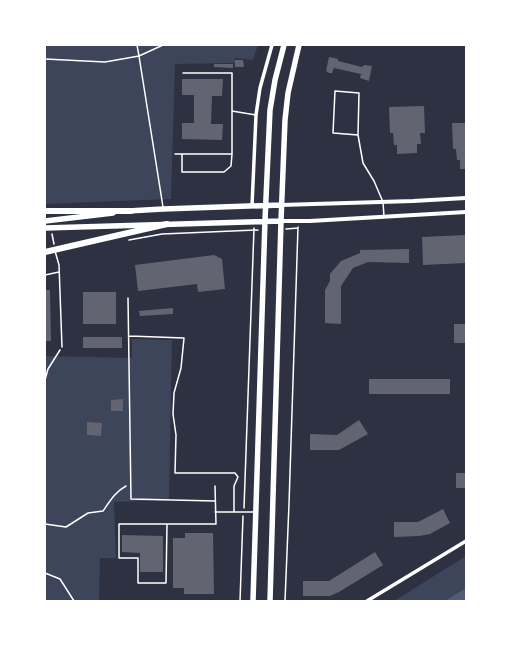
<svg xmlns="http://www.w3.org/2000/svg" width="511" height="646" viewBox="0 0 511 646" font-family="'Fira Sans Condensed',sans-serif">
	<rect width="100%" height="100%" fill="#2d3142"/>
	<path fill="#3c4559" d="M 45,45 L 258,45 L 253,60 L 235,58 L 235,63 L 175,64 L 171,199 L 45,204 Z
		M 132,339 L 172,340 L 169,500 L 114,502 L 116,558 L 100,558 L 99,601 L 45,601 L 45,356 L 132,358 Z
		M 466,556 L 466,601 L 394,601 Z"/>
	<path fill="#4f5d75" d="M 466,588 L 466,601 L 445,601 Z"/>
	<path fill="#626471" d="M 329,57 L 338,59 L 338,61 L 362,67 L 364,65 L 372,66 L 369,81 L 360,78 L 361,74 L 334,68 L 332,73 L 329,73 L 326,71 Z
		M 235,60 L 243,60 L 244,67 L 235,67 Z
		M 214,64 L 233,64 L 233,68 L 214,67 Z
		M 182,79 L 223,79 L 222,96 L 212,96 L 211,124 L 223,124 L 222,140 L 182,139 L 182,123 L 194,123 L 194,95 L 182,95 Z
		M 424,106 L 425,133 L 420,133 L 421,144 L 417,144 L 417,153 L 397,154 L 397,145 L 394,145 L 393,133 L 390,133 L 389,107 Z
		M 452,123 L 466,123 L 466,169 L 460,169 L 460,160 L 457,160 L 456,149 L 453,149 Z
		M 466,235 L 466,263 L 423,265 L 422,237 Z
		M 409,249 L 409,263 L 368,262 L 353,268 L 341,286 L 341,324 L 325,323 L 325,290 L 330,281 L 330,274 L 341,261 L 360,253 L 360,250 Z
		M 214,255 L 222,259 L 225,289 L 198,292 L 197,284 L 138,291 L 135,265 Z
		M 45,290 L 50,290 L 51,341 L 45,341 Z
		M 83,292 L 116,292 L 116,324 L 83,324 Z
		M 173,308 L 173,314 L 140,316 L 139,311 Z
		M 454,324 L 466,324 L 466,343 L 454,343 Z
		M 83,337 L 122,337 L 122,348 L 83,348 Z
		M 369,379 L 450,379 L 450,394 L 369,394 Z
		M 123,399 L 123,411 L 111,411 L 111,400 Z
		M 359,420 L 368,434 L 339,450 L 310,450 L 310,434 L 337,435 Z
		M 87,422 L 102,423 L 101,436 L 87,435 Z
		M 456,473 L 466,473 L 466,488 L 456,488 Z
		M 443,509 L 450,523 L 430,534 L 419,536 L 394,537 L 394,522 L 418,522 Z
		M 185,533 L 213,533 L 214,594 L 184,594 L 184,588 L 173,588 L 173,538 L 185,538 Z
		M 122,535 L 163,536 L 163,572 L 140,572 L 140,553 L 122,552 Z
		M 375,552 L 383,565 L 339,592 L 330,596 L 303,596 L 303,581 L 329,581 Z"/>
	<g fill="none" stroke-linecap="round" stroke-linejoin="round">
		<path stroke="#fff" stroke-width="1.5" d="M 286,229 L 298,228
			M 52,234 L 54,244
			M 129,240 L 162,234 L 258,230
			M 45,380 L 48,369 L 60,350
			M 244,508 L 254,228
			M 45,524 L 66,527 L 88,513 L 103,511 C 110,501 115,492 126,486
			M 45,573 L 60,579 L 74,601
			M 240,601 L 243,516
			M 285,601 L 289,504 L 298,227"/>
		<path stroke="#fff" stroke-width="1.5" d="M 137,45 L 139,56 L 163,207
			M 45,59 L 105,62 L 139,56 L 163,45
			M 183,73 L 232,73 L 232,111 L 256,115
			M 358,135 L 333,133 L 335,91 L 359,93 L 358,135 L 363,163 L 374,181 L 383,202 L 384,217
			M 175,154 L 232,154 L 232,111
			M 182,154 L 182,172 L 224,172 L 231,166 L 232,154
			M 55,251 L 59,265 L 62,347
			M 45,275 L 59,272
			M 128,298 L 131,499 L 215,501
			M 129,336 L 184,338 L 181,368 L 174,393 L 173,414 L 176,435 L 175,473 L 235,473 L 238,477 L 234,486 L 234,512
			M 215,512 L 254,512
			M 167,524 L 166,583 L 138,583 L 138,558 L 119,558 L 119,524 L 216,524 L 215,486"/>
		<path stroke="#fff" stroke-width="3.5" d="M 252,206 L 256,115 L 260,88 L 272,45
			M 367,601 L 466,541"/>
		<path stroke="#fff" stroke-width="4" d="M 281,205 L 413,201 L 466,198
			M 281,221 L 310,221 L 466,212"/>
		<path stroke="#fff" stroke-width="5.5" d="M 128,211 L 163,209 L 281,205
			M 45,221 L 113,213
			M 45,228 L 281,221
			M 253,601 L 265,220 L 270,110 L 275,80 L 284,45
			M 270,601 L 281,221 L 285,120 L 288,93 L 299,45"/>
		<path stroke="#fff" stroke-width="6" d="M 45,211 L 131,211
			M 45,252 L 167,224"/>
	</g>
	<rect width="511" height="646" fill="none" stroke="#ffffff" stroke-width="92"/>
</svg>
